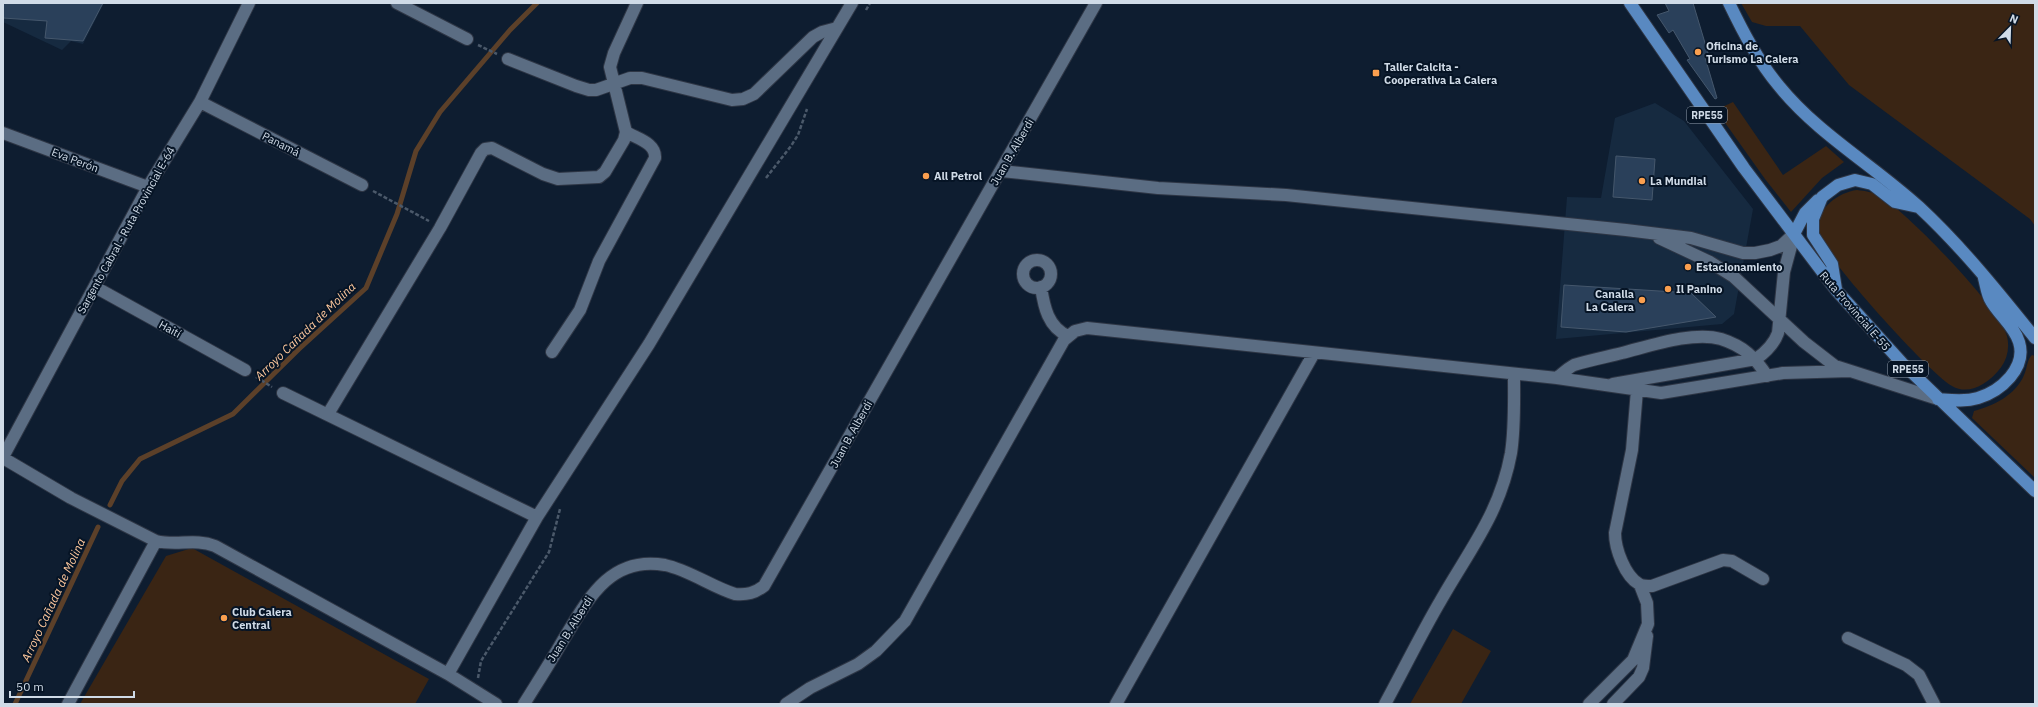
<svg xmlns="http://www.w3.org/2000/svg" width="2038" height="707" viewBox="0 0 2038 707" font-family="'IBM Plex Sans',sans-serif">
	<rect width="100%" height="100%" fill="#0e1d30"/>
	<path fill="#162a40" d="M 3,3 L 104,3 L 83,44 L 71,41 L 62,50 L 3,22 Z
		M 1655,103 L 1684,121 L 1753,209 L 1734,314 L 1722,324 L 1556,339 L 1567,197 L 1601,198 L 1615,118 Z"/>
	<path fill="#3a2514" d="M 1741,3 L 2035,3 L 2035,226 L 2030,219 L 1849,85 L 1800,26 L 1766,26 L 1752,22 Z
		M 1733,102 L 1783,175 L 1826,146 L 1844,162 L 1822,178 L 1791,212 L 1765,179 L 1716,110 Z
		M 1857,190 C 1865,191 1873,192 1880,196 C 1907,212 2000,308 2007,336 C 2012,357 2000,373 1983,384 C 1974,390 1962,392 1952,386 C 1930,374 1828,261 1820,238 C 1811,213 1835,193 1857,190 Z
		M 2032,355 L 2035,356 L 2035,478 L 1972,418 L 1974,411 C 1993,406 2016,395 2024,375 C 2027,369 2027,359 2032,355 Z
		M 192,548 L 429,679 L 415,704 L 80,704 L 166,556 Z
		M 1453,629 L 1491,651 L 1461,704 L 1410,704 Z"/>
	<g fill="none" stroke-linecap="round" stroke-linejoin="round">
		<path stroke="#5c4029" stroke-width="5" d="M 110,505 L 122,481 L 140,459 L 233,414 L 299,349 L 366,288 L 397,214 L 416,151 L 440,112 L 510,30 L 537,3
			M 15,704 L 98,527"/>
	</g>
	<path fill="#2a405a" stroke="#45576c" d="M 3,3 L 103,3 L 83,41 L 45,38 L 47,21 L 3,18 Z
		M 1665,3 L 1693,3 L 1708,53 L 1704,54 L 1717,98 L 1715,99 L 1687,60 L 1690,59 L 1673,30 L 1669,33 L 1657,15 L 1669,11 Z
		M 1616,156 L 1655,159 L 1652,200 L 1613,197 Z
		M 1564,285 L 1691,293 L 1716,317 L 1626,332 L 1561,327 Z"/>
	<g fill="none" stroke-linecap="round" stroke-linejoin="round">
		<g stroke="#2e3645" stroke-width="14">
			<path id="minor" d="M 397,3 L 467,39
				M 508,59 L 576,86 L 589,90 L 596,90 L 630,78 L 642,78 L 732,100 L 743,99 L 754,94 L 813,37 L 822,32 L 837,28
				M 200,102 L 362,185
				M 3,133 L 148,187
				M 1002,171 L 1158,188 L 1286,195 L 1626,230 L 1691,238 L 1743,253 L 1755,253 L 1770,250 L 1781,246 L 1794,234
				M 1659,238 L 1710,262 L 1734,277 L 1804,342 L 1835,366 L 1938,399
				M1023 274a14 14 0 1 1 28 0a14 14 0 1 1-28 0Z
				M 95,287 L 245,370
				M 1041,287 C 1044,307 1048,327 1068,336
				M 552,352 L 580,310 L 599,261 L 655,158 C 656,143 638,139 626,132
				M 1557,378 C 1563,373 1568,368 1574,365 C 1590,360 1606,357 1622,353 C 1650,346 1693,331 1721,339 C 1743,346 1755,357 1767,376
				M 1613,384 L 1756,359 C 1766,352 1774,344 1778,333 L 1784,272 L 1794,235
				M 1637,390 L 1632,450 L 1615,533 C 1615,549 1625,576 1639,584 C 1642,586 1648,586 1652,586 L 1723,560 L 1732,561 L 1763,579
				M 283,393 L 537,517
				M 328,414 L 440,228 L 481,153 L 485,149 L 492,148 L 543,174 L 558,179 L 599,177 L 605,172 L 624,140 L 626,132 L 610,67 L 614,53 L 637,3
				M 3,457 L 148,187 L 200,102 L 249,3
				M 3,458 L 71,498 L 156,541 C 177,546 195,538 215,546 L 448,674 L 496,704
				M 1848,638 L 1906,665 L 1919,675 L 1934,704
				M 448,674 L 537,517 L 649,344 L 852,3
				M 68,704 L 156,541
				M 524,704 C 537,683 550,663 562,642 C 587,601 609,555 665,565 C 689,570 712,587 735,594 C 747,595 755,593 764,586 L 1096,3
				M 786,704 L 810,688 L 858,664 L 876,651 L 905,621 L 1064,340 L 1075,331 L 1087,328 L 1557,378 L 1661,393 L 1783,373 L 1850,371
				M 1116,704 L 1314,353
				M 1385,704 C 1404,669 1421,634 1441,600 C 1470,549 1500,513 1511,453 C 1515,427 1514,401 1514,374
				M 1589,704 L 1633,660 L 1648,624 L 1647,603 L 1640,585
				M 1613,704 L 1639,677 L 1643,668 L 1647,636"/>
		</g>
		<g stroke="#2e3645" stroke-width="14">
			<path id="major" d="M 1630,3 L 1744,168 L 1836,290 L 1902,363 L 2035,491
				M 1729,3 C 1743,32 1758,61 1779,86 C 1818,134 1873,165 1919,207 C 1962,247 1998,292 2035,338
				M 1794,234 L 1805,213 L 1818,200
				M 1836,289 L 1832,264 L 1813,235 L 1813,219 L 1822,197 L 1838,185 L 1855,180 L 1872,184 L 1895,202 L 1918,207
				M 1938,399 C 1951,400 1965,402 1978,398 C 2001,391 2027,368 2019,342 C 2014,326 1999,315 1991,301 C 1987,295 1986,285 1984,278"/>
		</g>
		<path stroke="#4b596a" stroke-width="2.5" stroke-dasharray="4 2" stroke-linecap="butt" d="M 866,10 L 870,3
			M 478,45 L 497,54
			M 766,178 L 791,146 L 798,135 L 807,109
			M 373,191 L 429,221
			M 256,377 L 272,387
			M 478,678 L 481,661 L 549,552 L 560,509"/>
		<use href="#minor" stroke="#5b6d83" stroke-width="12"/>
		<use href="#major" stroke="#5989c1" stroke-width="12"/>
	</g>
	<g fill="#fa9f4f" stroke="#061425" stroke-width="1.5">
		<circle cx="1698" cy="52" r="4"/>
		<rect x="1372" y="69" width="8" height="8" rx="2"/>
		<circle cx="926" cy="176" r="4"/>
		<circle cx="1642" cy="181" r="4"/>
		<circle cx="1688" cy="267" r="4"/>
		<circle cx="1668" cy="289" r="4"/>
		<circle cx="1642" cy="300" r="4"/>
		<circle cx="224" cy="618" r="4"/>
	</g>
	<g text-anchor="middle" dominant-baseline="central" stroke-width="4" stroke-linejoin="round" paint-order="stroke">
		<g fill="#061425" stroke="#939fad" stroke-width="1">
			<rect x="1687" y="107" width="40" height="16" rx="3"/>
			<rect x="1888" y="361" width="40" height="16" rx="3"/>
		</g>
		<g font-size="10" font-weight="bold" fill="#d0dbe7">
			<text x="1707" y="115">RPE55</text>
			<text x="1908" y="369">RPE55</text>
		</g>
		<g font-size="11" font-weight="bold" fill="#d0dbe7" stroke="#061425" text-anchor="start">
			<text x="1706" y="46">Oficina de<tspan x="1706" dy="13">Turismo La Calera</tspan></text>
			<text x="1384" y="67">Taller Calcita -<tspan x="1384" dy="13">Cooperativa La Calera</tspan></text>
			<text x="934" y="176">All Petrol</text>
			<text x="1650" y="181">La Mundial</text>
			<text x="1696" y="267">Estacionamiento</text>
			<text x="1676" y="289">Il Panino</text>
			<text x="1634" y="294" text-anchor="end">Canalla<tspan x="1634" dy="13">La Calera</tspan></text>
			<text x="232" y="612">Club Calera<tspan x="232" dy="13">Central</tspan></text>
		</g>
		<g font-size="11" fill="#d0dbe7" stroke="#061425">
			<text transform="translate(281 144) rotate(27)">Panamá</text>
			<text transform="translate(1012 152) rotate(-60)">Juan B. Alberdi</text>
			<text transform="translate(75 160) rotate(21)">Eva Perón</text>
			<text transform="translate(126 230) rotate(-61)">Sargento Cabral - Ruta Provincial E-64</text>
			<text transform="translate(1855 311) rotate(49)">Ruta Provincial E-55</text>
			<text transform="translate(170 329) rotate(29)">Haití</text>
			<text transform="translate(851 434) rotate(-61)">Juan B. Alberdi</text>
			<text transform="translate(570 629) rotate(-58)">Juan B. Alberdi</text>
		</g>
		<g font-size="12" font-style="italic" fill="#fec89d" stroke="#061425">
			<text transform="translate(305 331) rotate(-44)">Arroyo Cañada de Molina</text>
			<text transform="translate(53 600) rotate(-65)">Arroyo Cañada de Molina</text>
		</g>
	</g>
	<rect width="2038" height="707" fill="none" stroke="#d0dbe7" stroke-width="8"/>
	<g transform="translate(2010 28) rotate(23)" stroke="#061425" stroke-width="3" paint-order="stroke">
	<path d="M0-3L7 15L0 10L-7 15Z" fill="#d0dbe7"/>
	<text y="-6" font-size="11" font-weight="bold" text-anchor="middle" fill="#d0dbe7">N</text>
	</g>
	<path d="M10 691v6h124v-6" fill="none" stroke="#d0dbe7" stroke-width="2"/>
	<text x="16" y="691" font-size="12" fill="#d0dbe7" stroke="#061425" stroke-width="3" paint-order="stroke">50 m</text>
</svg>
